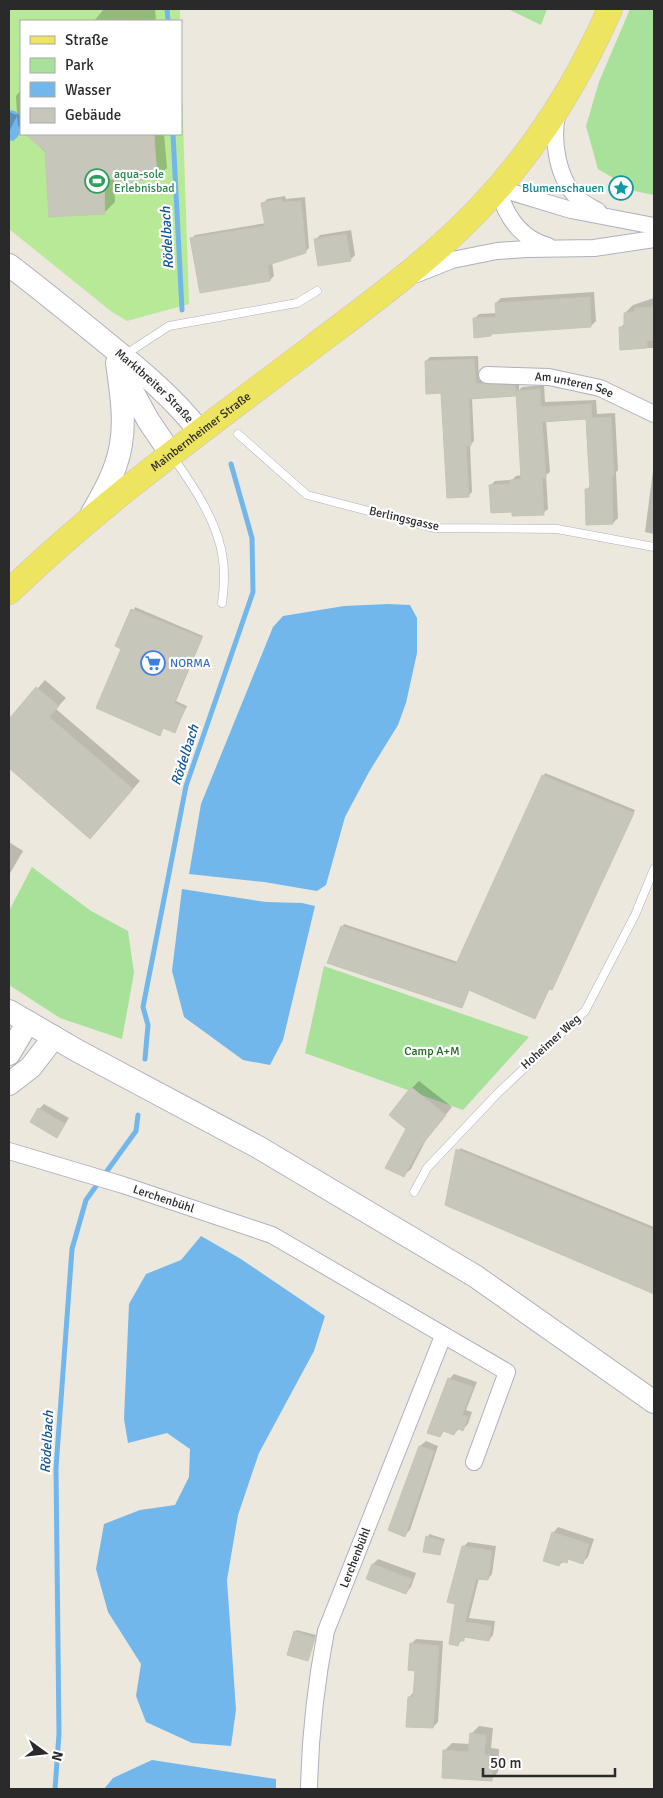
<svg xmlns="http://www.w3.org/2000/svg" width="663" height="1798" viewBox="0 0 663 1798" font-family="Signika,sans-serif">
	<rect width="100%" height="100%" fill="#ece8dd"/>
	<path fill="#a7e19a" d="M 508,9 L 547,9 L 541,25 Z
		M 630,9 L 654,9 L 654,195 L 635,191 L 598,169 L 586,126 L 599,82 Z
		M 32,867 L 91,911 L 128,931 L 134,973 L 122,1039 L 60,1018 L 9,985 L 9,911 Z
		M 324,966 L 529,1037 L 463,1110 L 305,1053 Z"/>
	<path fill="#b8e996" d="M 9,9 L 180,9 L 180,21 L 21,21 L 21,134 L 181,134 L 181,63 L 189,304 L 127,321 L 112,312 L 9,229 Z"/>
	<path fill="#72b7ec" d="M 9,110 L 15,111 L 21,117 C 21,127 22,135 13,141 L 9,140 Z
		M 389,604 L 410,605 L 417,618 L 417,653 L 406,703 L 398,725 L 369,772 L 345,817 L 326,885 L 317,891 L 264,882 L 189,874 L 201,804 L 273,627 L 283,616 L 344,606 Z
		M 182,889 L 266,902 L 302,903 L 315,906 L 283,1040 L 270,1065 L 243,1060 L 184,1017 L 172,971 Z
		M 201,1236 L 241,1259 L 325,1316 L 314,1351 L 259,1453 L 238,1515 L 227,1580 L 236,1710 L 231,1746 L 192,1743 L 146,1722 L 136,1696 L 141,1664 L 108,1612 L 96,1569 L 104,1524 L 140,1510 L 175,1505 L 189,1477 L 190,1449 L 167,1433 L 128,1443 L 124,1419 L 129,1304 L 146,1274 L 181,1260 Z
		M 152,1760 L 276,1779 L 276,1789 L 104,1789 L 113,1778 Z"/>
	<path fill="#0003" d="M 104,9 L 155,9 L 156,21 L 94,21 Z
		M 21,90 L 21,128 L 18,126 L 17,116 L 9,132 L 9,112 L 17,115 L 16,96 Z
		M 27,134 L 164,134 L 167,168 L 156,178 L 135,179 L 131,183 L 114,179 L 115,202 L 105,212 Z
		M 285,196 L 286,199 L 305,197 L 309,248 L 305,252 L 272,262 L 274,276 L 270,280 L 191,239 L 195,235 L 266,223 L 263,204 L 267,199 Z
		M 351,230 L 355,255 L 350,260 L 315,240 L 320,235 Z
		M 594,292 L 596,321 L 591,326 L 493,332 L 490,335 L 474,319 L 479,314 L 497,313 L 496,303 L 501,298 Z
		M 654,298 L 654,348 L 621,348 L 620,328 L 625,323 L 625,313 L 633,305 Z
		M 478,356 L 479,380 L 519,382 L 519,390 L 522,387 L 544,385 L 545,402 L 596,400 L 597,414 L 615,413 L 618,470 L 616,472 L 618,518 L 613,523 L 586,490 L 591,485 L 587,418 L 546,420 L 550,472 L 546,475 L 548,509 L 543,513 L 513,510 L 490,486 L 495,481 L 512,480 L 516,476 L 522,475 L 517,393 L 472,398 L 474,441 L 470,445 L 472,492 L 468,496 L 442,392 L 426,361 L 430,357 Z
		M 654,463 L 654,534 L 645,532 Z
		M 135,607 L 203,636 L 176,701 L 187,706 L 175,731 L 164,727 L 160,734 L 123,648 L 117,646 Z
		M 45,680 L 66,698 L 56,709 L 140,781 L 90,837 L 9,767 L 9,721 Z
		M 545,773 L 635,810 L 554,986 L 550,988 L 535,1018 L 470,989 L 462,1007 L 342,927 L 344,924 L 458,962 Z
		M 9,842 L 23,851 L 9,875 Z
		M 419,1081 L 452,1107 L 427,1138 L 411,1169 L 403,1176 L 412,1088 Z
		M 44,1104 L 69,1118 L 57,1136 L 39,1109 Z
		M 460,1148 L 654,1227 L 654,1293 L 446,1205 Z
		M 454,1374 L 477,1382 L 466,1410 L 472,1412 L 468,1424 L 463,1429 L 459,1429 L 454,1434 L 445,1430 L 440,1436 L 449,1379 Z
		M 426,1441 L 438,1446 L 410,1530 L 405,1535 L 389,1530 L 420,1446 Z
		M 558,1527 L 594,1539 L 588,1557 L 583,1562 L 570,1558 L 559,1565 L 553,1533 Z
		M 429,1534 L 445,1539 L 440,1554 L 425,1551 Z
		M 468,1542 L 496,1546 L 492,1574 L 488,1579 L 479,1578 L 469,1618 L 495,1621 L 493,1635 L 489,1640 L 467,1636 L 458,1644 L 463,1547 Z
		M 378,1559 L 416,1573 L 411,1587 L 406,1593 L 368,1578 L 373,1564 Z
		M 297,1630 L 316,1635 L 307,1660 L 295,1632 Z
		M 416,1639 L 443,1641 L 438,1722 L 433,1727 L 409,1697 L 414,1692 L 416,1670 L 411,1644 Z
		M 479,1726 L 493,1728 L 491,1748 L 499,1749 L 498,1772 L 491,1780 L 444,1751 L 452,1743 L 470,1744 L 471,1734 Z"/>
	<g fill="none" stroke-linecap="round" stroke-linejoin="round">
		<path stroke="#72b7ec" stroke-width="5" d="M 167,9 L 168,21
			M 173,134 L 182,310
			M 145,1059 L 148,1025 L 143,1007 L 186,786 L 253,592 L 252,538 L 231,464
			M 55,1789 L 59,1734 L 56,1468 L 72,1249 L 86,1200 L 136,1131 L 138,1115"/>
	</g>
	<path fill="#c7c6bb" stroke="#c7c4b6" d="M 25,134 L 154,134 L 157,179 L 131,181 L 131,185 L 104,177 L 105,214 L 49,217 L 45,151 Z
		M 281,199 L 282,202 L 301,201 L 306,253 L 268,265 L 270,281 L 200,293 L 190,238 L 265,226 L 261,203 Z
		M 346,234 L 351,261 L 318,266 L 314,239 Z
		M 590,297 L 591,327 L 491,334 L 491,336 L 474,338 L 473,318 L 496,317 L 495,303 Z
		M 654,307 L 654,340 L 647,341 L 647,348 L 620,350 L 619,327 L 624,327 L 624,313 L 634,312 L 635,308 Z
		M 474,359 L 476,383 L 515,386 L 516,396 L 469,399 L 471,446 L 466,446 L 469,497 L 447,498 L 441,393 L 426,394 L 425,361 Z
		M 540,389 L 541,407 L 591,404 L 592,418 L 611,417 L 614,476 L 612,476 L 613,524 L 586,525 L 585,489 L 590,489 L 586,419 L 542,422 L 546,478 L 542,478 L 544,515 L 512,516 L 512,512 L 491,513 L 489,485 L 510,484 L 510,480 L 521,479 L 516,391 Z
		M 131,609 L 202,638 L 174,703 L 185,708 L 175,733 L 163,728 L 160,736 L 96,708 L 121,649 L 115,646 Z
		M 36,687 L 59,706 L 49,717 L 133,789 L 90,839 L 9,768 L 9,719 Z
		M 542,775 L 634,813 L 552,990 L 549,989 L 535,1019 L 469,990 L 462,1008 L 327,963 L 341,926 L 456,964 Z
		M 411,1087 L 446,1115 L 420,1147 L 404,1177 L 385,1168 L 406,1129 L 389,1115 Z
		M 38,1108 L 65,1124 L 57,1138 L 30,1122 Z
		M 456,1149 L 654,1230 L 654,1294 L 445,1205 Z
		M 448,1378 L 473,1387 L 462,1415 L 468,1417 L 463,1431 L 457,1428 L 454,1435 L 443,1431 L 440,1437 L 427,1433 Z
		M 419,1446 L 434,1451 L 405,1537 L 388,1530 Z
		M 552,1532 L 589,1544 L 583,1564 L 568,1559 L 567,1563 L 561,1561 L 559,1566 L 543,1561 Z
		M 426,1536 L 443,1541 L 440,1555 L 423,1552 Z
		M 462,1546 L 492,1551 L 488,1580 L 476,1579 L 465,1622 L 491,1626 L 489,1641 L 464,1637 L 464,1641 L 460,1641 L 458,1646 L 449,1644 L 455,1604 L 447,1602 Z
		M 372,1564 L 412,1579 L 406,1594 L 366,1579 Z
		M 294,1631 L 315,1638 L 308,1661 L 287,1655 Z
		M 410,1643 L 439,1646 L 433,1728 L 406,1727 L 408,1697 L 413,1697 L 415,1671 L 408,1670 Z
		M 470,1733 L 486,1735 L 484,1755 L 492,1756 L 492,1781 L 442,1778 L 443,1750 L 468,1752 Z"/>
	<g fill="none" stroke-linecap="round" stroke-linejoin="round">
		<g stroke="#b0b0be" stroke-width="9">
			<path id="lane" d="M 126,354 L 169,326 L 297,303 L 317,291
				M 238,434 L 307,495 L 434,528 L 557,529 L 654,547
				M 172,456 C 193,485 219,524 223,560 C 225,574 224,588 222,603
				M 414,1192 L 427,1168 L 497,1094 L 585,1011 L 635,915 L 654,869"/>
		</g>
		<g stroke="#b0b0be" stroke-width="18">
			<g id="street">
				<path d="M 558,112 C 551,138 557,179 578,198 C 584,204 591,207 598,211"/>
				<path d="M 498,188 L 571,210 L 654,226"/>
				<path d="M 498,188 C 505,215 519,238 548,246"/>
				<path d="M 417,274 L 452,260 L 497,251 L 527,249 L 594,248 L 654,239"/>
				<path id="s1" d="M 487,375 L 549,377 L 600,388 L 654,414"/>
				<path id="s2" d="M 9,1151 L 123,1185 L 272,1235 L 507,1372 L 474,1462"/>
				<path id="s3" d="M 309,1789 C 310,1736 316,1683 326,1631 L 443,1336"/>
			</g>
		</g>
		<g stroke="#b0b0be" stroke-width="24">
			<g id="secondary">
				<path id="s4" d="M 9,265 C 43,291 75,317 108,344 C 141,371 174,398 200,432"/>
				<path d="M 124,376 L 148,420 L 171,454"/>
				<path d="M 89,519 C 98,502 109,485 115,467 C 128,433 122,398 117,363"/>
				<path d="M 9,1011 L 76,1050 L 258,1147 L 475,1276 L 654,1402"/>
				<path d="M 9,1054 L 28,1022"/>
				<path d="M 9,1084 L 31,1067 L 54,1037"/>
			</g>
		</g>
		<g stroke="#c8c8c8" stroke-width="26">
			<g id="primary">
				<path id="s5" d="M 9,592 C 102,502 207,427 310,349 C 368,305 427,263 477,211 C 533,153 578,82 610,9"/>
			</g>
		</g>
		<use href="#lane" stroke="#fff" stroke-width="8"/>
		<use href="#street" stroke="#fff" stroke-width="16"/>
		<use href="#secondary" stroke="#fff" stroke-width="22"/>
		<use href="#primary" stroke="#ede460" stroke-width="25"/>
	</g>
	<defs>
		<g id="stadium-ring" transform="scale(1.25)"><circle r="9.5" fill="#fff" stroke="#2e9e5b" stroke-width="1.5"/><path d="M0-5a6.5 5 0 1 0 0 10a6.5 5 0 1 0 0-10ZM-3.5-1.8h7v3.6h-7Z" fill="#2e9e5b"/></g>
		<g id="sight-ring" transform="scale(1.25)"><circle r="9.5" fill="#fff" stroke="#0f9aa8" stroke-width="1.5"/><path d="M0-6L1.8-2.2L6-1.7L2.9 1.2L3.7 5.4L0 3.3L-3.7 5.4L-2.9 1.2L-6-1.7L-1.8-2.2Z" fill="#0f9aa8"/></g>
		<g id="supermarket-ring" transform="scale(1.25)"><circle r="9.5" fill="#fff" stroke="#3f7fe0" stroke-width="1.5"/><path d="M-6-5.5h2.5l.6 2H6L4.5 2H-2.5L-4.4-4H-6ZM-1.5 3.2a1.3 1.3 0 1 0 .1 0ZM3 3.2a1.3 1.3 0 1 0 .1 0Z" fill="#3f7fe0"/></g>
	</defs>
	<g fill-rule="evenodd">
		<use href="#stadium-ring" x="97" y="181"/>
		<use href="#sight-ring" x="621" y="188"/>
		<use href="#supermarket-ring" x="153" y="663"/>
	</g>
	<g text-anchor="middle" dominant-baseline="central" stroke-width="4.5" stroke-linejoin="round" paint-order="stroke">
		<g font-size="12" fill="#27864d" stroke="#fff" text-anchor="start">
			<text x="114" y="174">aqua-sole<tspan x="114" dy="14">Erlebnisbad</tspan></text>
		</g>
		<g font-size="12" fill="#0d838f" stroke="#fff" text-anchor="end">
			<text x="604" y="188">Blumenschauen</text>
		</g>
		<g font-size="12" fill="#2a2a2a" stroke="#fff">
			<text stroke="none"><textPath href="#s4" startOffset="189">Marktbreiter Straße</textPath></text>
			<text stroke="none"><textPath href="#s1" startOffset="88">Am unteren See</textPath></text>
			<text stroke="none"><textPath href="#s5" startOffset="250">Mainbernheimer Straße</textPath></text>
			<text transform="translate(404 519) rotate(13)">Berlingsgasse</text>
			<text transform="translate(551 1042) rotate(-42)">Hoheimer Weg</text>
			<text stroke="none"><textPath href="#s2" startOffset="162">Lerchenbühl</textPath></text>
			<text stroke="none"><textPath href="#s3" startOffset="238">Lerchenbühl</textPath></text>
		</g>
		<g font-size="12" fill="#366cbe" stroke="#fff" text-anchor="start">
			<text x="170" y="663">NORMA</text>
		</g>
		<g font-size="12" fill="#1f661c" stroke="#fff">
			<text x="432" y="1051">Camp A+M</text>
		</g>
		<g font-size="14" font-style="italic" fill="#105398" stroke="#fff">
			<text transform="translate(167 238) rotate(-93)">Rödelbach</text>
			<text transform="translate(185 755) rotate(-72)">Rödelbach</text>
			<text transform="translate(47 1442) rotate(-87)">Rödelbach</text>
		</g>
	</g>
	<rect width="663" height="1798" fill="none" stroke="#2a2a2a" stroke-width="20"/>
	<rect x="20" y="20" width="162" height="115" fill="#ffffff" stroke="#aaaaaa"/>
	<rect x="30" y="36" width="25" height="8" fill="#ede460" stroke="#aaaaaa"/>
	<text x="65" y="45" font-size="15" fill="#2a2a2a">Straße</text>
	<rect x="30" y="58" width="25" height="15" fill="#a7e19a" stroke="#aaaaaa"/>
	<text x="65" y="70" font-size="15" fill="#2a2a2a">Park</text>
	<rect x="30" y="82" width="25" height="15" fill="#72b7ec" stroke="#aaaaaa"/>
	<text x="65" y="95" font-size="15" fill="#2a2a2a">Wasser</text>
	<rect x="30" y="108" width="25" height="15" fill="#c7c6bb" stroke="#aaaaaa"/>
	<text x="65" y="120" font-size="15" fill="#2a2a2a">Gebäude</text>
	<g transform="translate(45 1753) rotate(105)" stroke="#ffffff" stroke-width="4" paint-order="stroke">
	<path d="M0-4L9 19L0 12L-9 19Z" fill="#2a2a2a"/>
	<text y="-8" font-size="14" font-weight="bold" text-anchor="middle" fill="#2a2a2a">N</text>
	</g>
	<path d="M483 1768v8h132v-8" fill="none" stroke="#2a2a2a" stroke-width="2.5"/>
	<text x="490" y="1768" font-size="15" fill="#2a2a2a" stroke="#ffffff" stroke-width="4" paint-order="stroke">50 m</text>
</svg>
